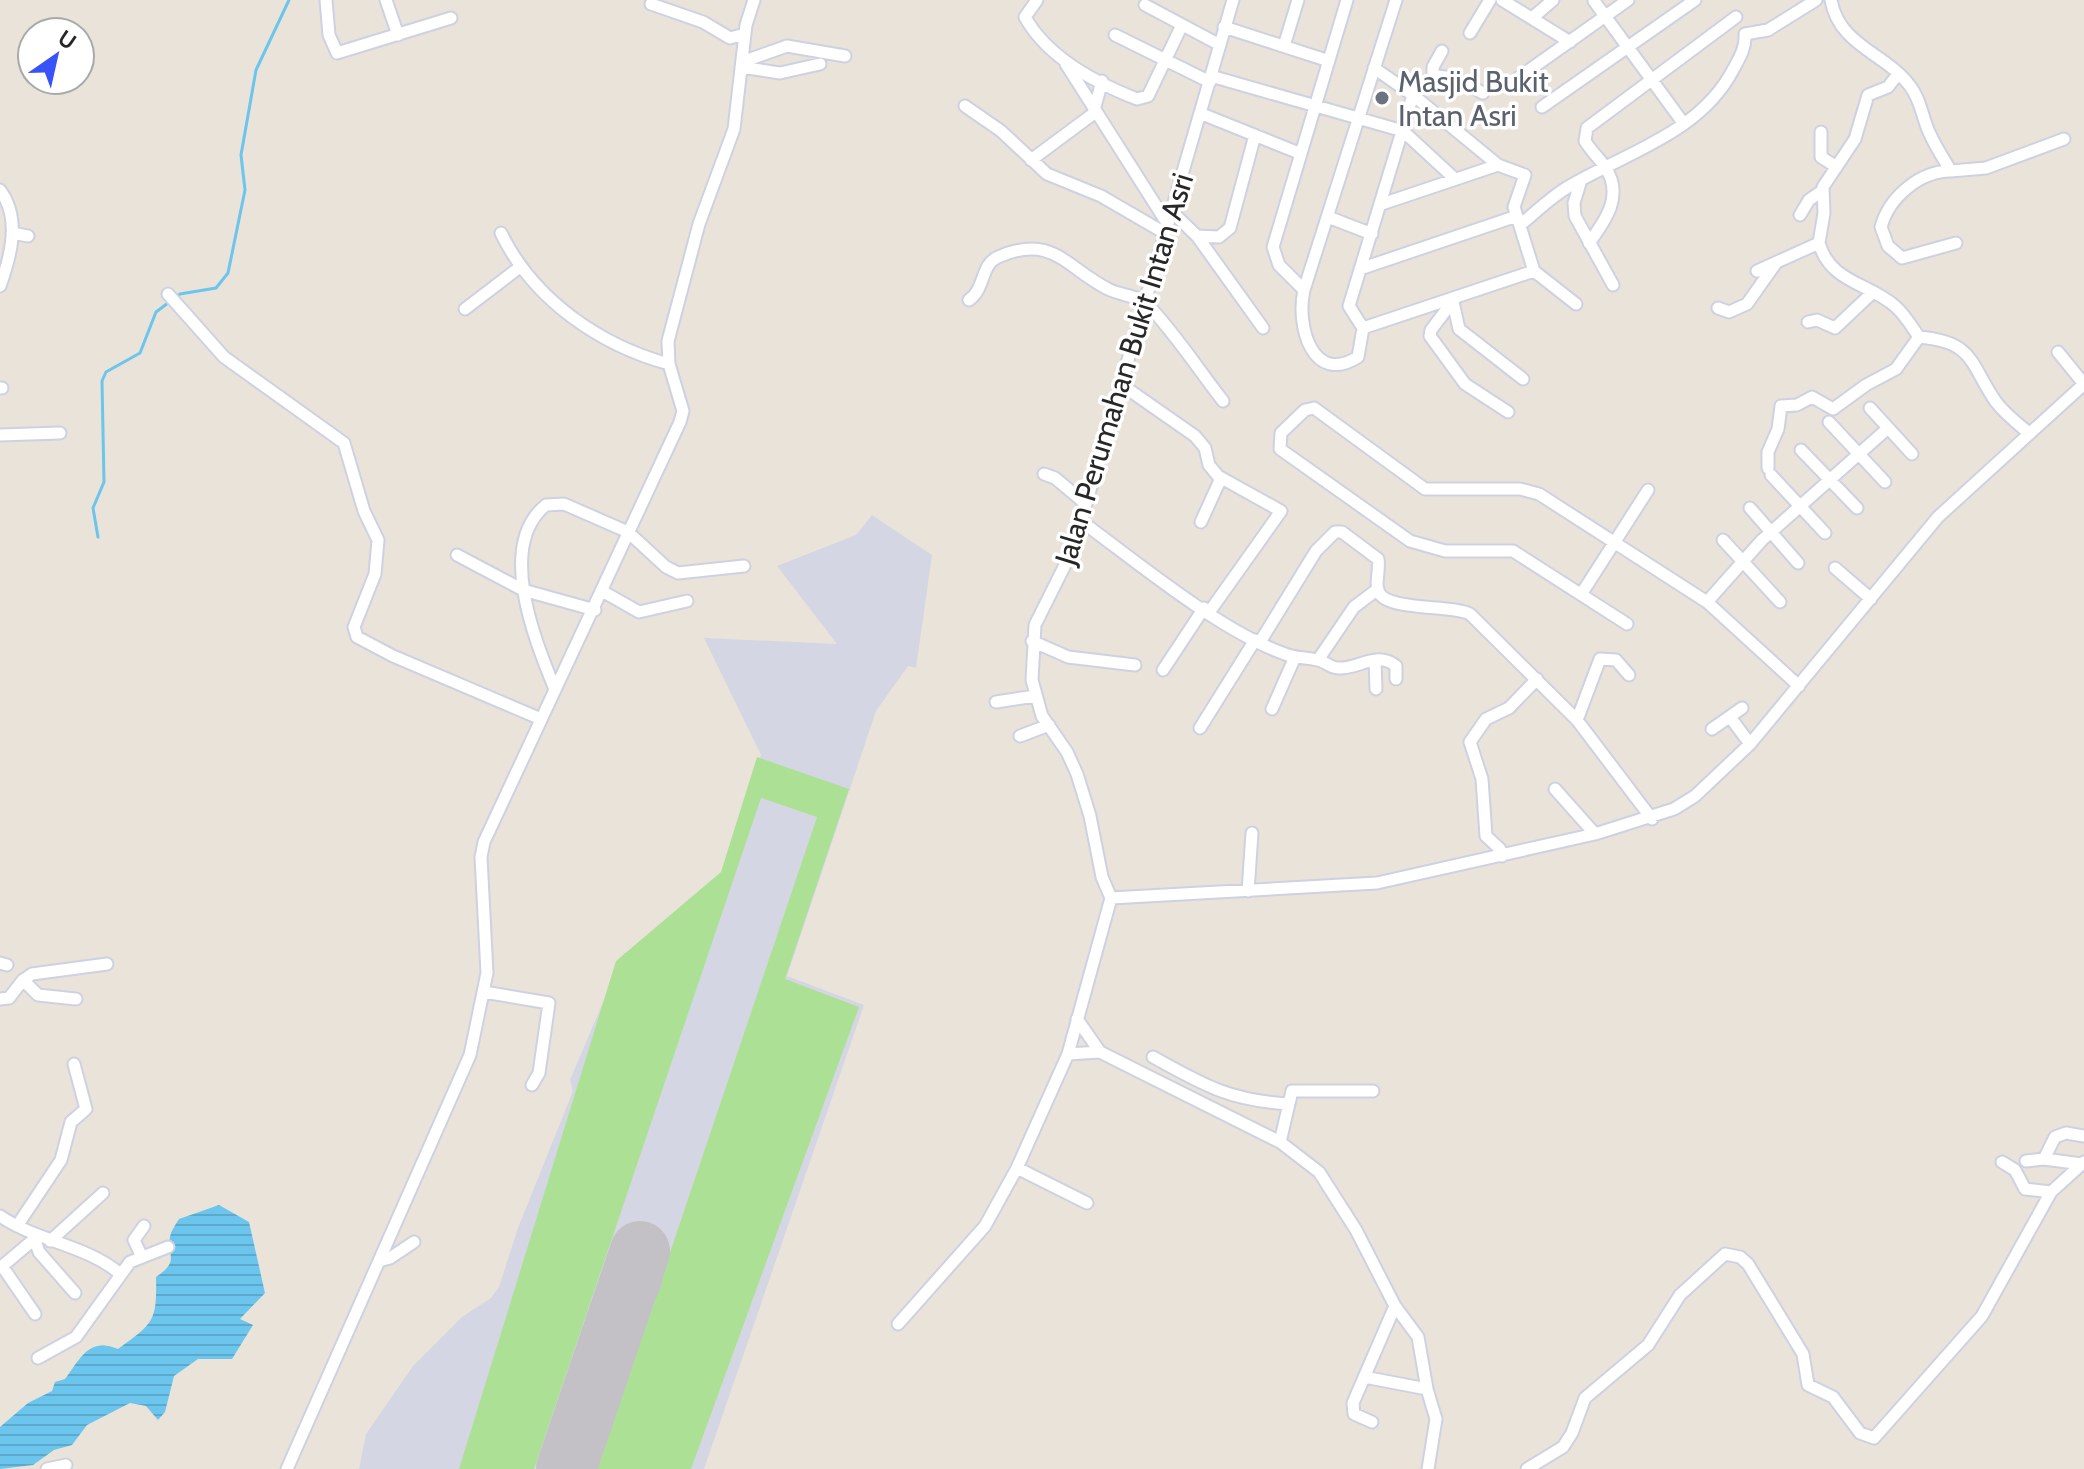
<svg xmlns="http://www.w3.org/2000/svg" width="2084" height="1469" viewBox="0 0 2084 1469" font-family="Cabin,sans-serif">
	<defs>
		<pattern id="water-rules" width="6" height="5" patternUnits="userSpaceOnUse" patternTransform="scale(2)"><rect width="6" height="5" fill="#6bc5ed"/><path d="M0 2.5h6" fill="none" stroke="#5da9cb"/></pattern>
	</defs>
	<rect width="100%" height="100%" fill="#eae3d9"/>
	<path fill="#d4d6e3" d="M 872,515 L 932,555 L 916,668 L 908,666 L 876,711 L 787,976 L 864,1005 L 704,1469 L 359,1469 L 366,1434 L 413,1366 L 462,1317 L 491,1298 L 499,1287 L 518,1228 L 573,1091 L 570,1080 L 624,953 L 629,953 L 722,872 L 761,755 L 704,638 L 837,644 L 777,566 L 856,535 Z"/>
	<path fill="#ace195" d="M 757,757 L 849,789 L 785,979 L 859,1007 L 691,1469 L 597,1469 L 817,817 L 761,798 L 534,1469 L 459,1469 L 616,961 L 721,872 Z"/>
	<path fill="url(#water-rules)" d="M 219,1205 L 249,1222 L 265,1293 L 240,1319 L 253,1325 L 232,1359 L 198,1359 L 174,1376 L 165,1412 L 158,1420 L 146,1406 L 130,1403 L 87,1425 L 72,1445 L 54,1450 L 33,1465 L 0,1469 L 0,1427 L 28,1403 L 52,1391 L 55,1382 L 65,1379 C 79,1361 88,1336 118,1349 C 154,1323 157,1321 156,1277 C 180,1261 167,1257 170,1237 C 171,1231 176,1224 179,1219 Z"/>
	<g fill="none" stroke-linecap="round" stroke-linejoin="round">
		<path stroke="#6bc5ed" stroke-width="3" d="M 98,537 L 93,508 L 104,482 L 102,381 L 106,372 L 140,353 L 156,312 L 180,294 L 216,288 L 228,273 L 245,190 L 241,155 L 256,70 L 289,0"/>
		<path stroke="#c3c0c6" stroke-width="24" d="M 611,1337 L 616,1268 L 626,1259 L 637,1259 L 649,1268 C 657,1295 627,1307 615,1326"/>
		<path stroke="#c3c0c6" stroke-width="60" d="M 566,1469 L 640,1251"/>
		<g stroke="#ced1e1" stroke-width="15">
			<path id="minor" d="M 326,0 L 329,35 L 337,53 L 451,18
				M 386,0 L 398,35
				M 1037,0 L 1025,17 C 1047,57 1096,83 1137,99 L 1148,96 L 1182,25
				M 1233,0 L 1081,521 L 1067,561 L 1035,625 L 1032,680 L 1042,716 L 1067,752 L 1077,774 L 1090,816 L 1102,877 L 1111,898 L 1377,883 L 1595,834 L 1674,809 L 1695,796 L 1750,744 L 1938,517 L 2084,384
				M 1347,0 L 1273,247 L 1279,265 L 1304,290 L 1396,0
				M 1502,0 L 1570,42
				M 1831,0 C 1839,46 1886,53 1910,86 C 1921,100 1922,117 1929,132 C 1935,146 1943,158 1951,171 C 1920,171 1889,197 1881,227 L 1888,246 L 1902,258 L 1956,243
				M 1594,1 L 1684,124
				M 651,4 L 703,22 L 730,38 L 745,34
				M 1145,5 L 1220,45
				M 1532,18 L 1553,0
				M 1224,27 L 1326,60
				M 1470,33 L 1490,0
				M 1115,35 L 1210,82
				M 1284,46 L 1298,0
				M 742,62 L 787,46 L 845,56
				M 1066,64 L 1167,223
				M 741,67 L 780,73 L 820,64
				M 1374,68 L 1413,95 L 1349,306 L 1363,328 L 1534,271 L 1514,207 L 1525,175 L 1498,165
				M 1898,74 L 1888,87 L 1868,95 L 1855,139 L 1823,187 L 1824,213 L 1819,243 C 1830,283 1870,283 1896,307 C 1905,315 1912,327 1919,337 C 1975,342 1969,363 1996,402 C 2005,414 2017,423 2029,433
				M 1211,76 L 1403,131 L 1455,179
				M 1433,77 L 1433,67 L 1442,51
				M 1518,78 L 1628,0
				M 965,106 L 1001,131 L 1047,174 L 1101,196 L 1163,232
				M 1542,107 L 1695,0
				M 1202,114 L 1299,153
				M 1821,132 L 1821,157 L 1835,166
				M 1031,160 L 1093,114 L 1102,81
				M 1951,171 L 1986,168 L 2064,139
				M 1581,180 L 1574,203 L 1575,216 L 1613,285
				M 0,190 C 21,218 11,256 0,286
				M 1382,204 L 1498,165 L 1413,95 L 1437,76 L 1454,78 L 1483,93
				M 1171,211 L 1197,236 L 1263,328
				M 1800,215 L 1809,200 L 1822,191
				M 1328,217 L 1372,234
				M 1520,225 C 1536,212 1551,197 1568,187 C 1627,152 1701,133 1734,68 C 1740,57 1746,47 1745,34 L 1768,30 L 1816,0
				M 12,233 L 28,236
				M 501,233 C 533,299 599,345 669,364
				M 1197,236 L 1219,237 L 1230,228 L 1255,135
				M 1589,243 C 1606,220 1624,195 1605,167 C 1599,158 1591,151 1585,141 L 1587,128 L 1736,17
				M 1360,269 L 1517,216
				M 1534,271 L 1576,304
				M 1757,271 L 1819,243
				M 1304,290 C 1296,325 1312,386 1358,357 L 1363,328
				M 168,294 L 224,357 L 344,443 L 364,511 L 378,540 L 375,574 L 354,627 L 357,637 L 393,656 L 541,719
				M 1456,297 L 1431,330 L 1430,336 L 1465,384 L 1508,412
				M 969,300 C 986,288 980,265 998,257 C 1053,233 1066,268 1108,289 C 1119,295 1139,296 1147,304 C 1175,333 1198,369 1223,401
				M 1453,302 L 1459,329 L 1523,379
				M 1718,308 L 1729,312 L 1747,304 L 1776,263
				M 465,309 L 520,267
				M 1808,322 L 1817,320 L 1835,328 L 1871,294
				M 2058,352 L 2084,384
				M 1119,383 L 1195,436 L 1205,448 L 1209,465 L 1218,476 L 1281,511 L 1210,611
				M 0,388 L 2,388
				M 1870,408 L 1912,454
				M 1829,422 L 1885,482
				M 0,435 L 60,433
				M 1801,450 L 1857,508
				M 1768,468 L 1768,452 L 1778,429 L 1781,406 L 1797,405 L 1812,397 L 1833,409 L 1866,385 L 1896,369 L 1919,337
				M 1044,474 L 1055,478 L 1086,504
				M 1771,475 L 1825,533
				M 1750,508 L 1798,563
				M 1081,521 C 1138,563 1220,631 1285,654 C 1297,659 1310,657 1321,661 C 1327,663 1331,668 1338,668 C 1357,670 1377,650 1396,666 L 1396,679
				M 1201,522 L 1221,478
				M 1723,540 L 1780,602
				M 457,555 L 523,590 L 595,610
				M 1835,568 L 1871,599
				M 602,591 L 639,612 L 687,601
				M 1582,593 L 1648,490
				M 1707,602 L 1762,540 L 1887,429
				M 1627,624 L 1513,551 L 1445,551 L 1410,541 L 1280,449 L 1281,433 L 1305,410 L 1314,408 L 1425,489 L 1520,489 L 1539,494 L 1707,602 L 1799,686
				M 1032,641 L 1068,657 L 1135,665
				M 1260,642 L 1316,551 L 1335,532 L 1342,532 L 1378,559 C 1380,569 1375,582 1378,591 C 1386,612 1452,604 1470,614 L 1577,720 L 1652,819
				M 1318,660 L 1354,607 L 1378,589
				M 1375,661 L 1376,689
				M 1163,670 L 1204,608
				M 554,687 C 535,640 496,545 546,505 L 564,504 L 628,532 L 666,567 L 678,573 L 744,566
				M 996,702 L 1035,696
				M 1272,709 L 1295,657
				M 1730,717 L 1750,744
				M 1577,720 L 1600,659 L 1616,660 L 1629,675
				M 1200,728 L 1255,640
				M 1712,729 L 1742,708
				M 1020,736 L 1049,725
				M 1555,789 L 1595,834
				M 1502,856 L 1500,849 L 1486,836 L 1482,779 L 1470,742 L 1486,719 L 1509,708 L 1537,679
				M 1248,891 L 1252,833
				M 0,963 L 7,965
				M 23,980 L 38,995 L 76,999
				M 484,992 L 549,1003 L 539,1073 L 532,1085
				M 0,999 L 9,998 L 23,980 L 32,974 L 107,964
				M 1077,1019 L 1100,1052
				M 1068,1054 L 1100,1052 L 1280,1142 L 1319,1172 L 1356,1230 L 1395,1306 L 1418,1337 L 1427,1389 L 1436,1419 L 1428,1469
				M 1153,1057 C 1204,1085 1228,1100 1288,1104
				M 1280,1142 L 1292,1091 L 1373,1091
				M 2044,1159 L 2055,1137 L 2066,1133 L 2084,1136
				M 2026,1161 L 2044,1159 L 2082,1164
				M 2002,1162 L 2015,1170 L 2025,1189 L 2051,1192
				M 1017,1168 L 1087,1203
				M 0,1216 C 36,1241 86,1245 119,1273
				M 17,1226 L 61,1160 L 71,1122 L 86,1109 L 74,1064
				M 33,1235 L 39,1252 L 75,1293
				M 50,1241 L 103,1193
				M 141,1255 L 134,1240 L 144,1226
				M 379,1261 L 390,1258 L 414,1242
				M 2,1266 L 35,1314
				M 0,1268 L 32,1241
				M 898,1324 L 985,1226 L 1017,1168 L 1068,1054 L 1111,898
				M 38,1358 L 76,1337 L 130,1262 L 168,1247
				M 1364,1377 L 1427,1389
				M 1372,1422 L 1354,1414 L 1353,1403 L 1395,1306
				M 47,1469 L 66,1465
				M 287,1469 L 470,1055 L 487,973 L 481,857 L 484,842 L 680,422 L 683,411 L 669,364 L 668,341 L 699,224 L 734,129 L 746,25 L 754,0
				M 1527,1469 L 1563,1447 L 1572,1433 L 1585,1398 L 1648,1345 L 1680,1295 L 1725,1254 L 1740,1257 L 1748,1264 L 1803,1354 L 1808,1385 L 1833,1397 L 1860,1433 L 1874,1438 L 1982,1316 L 2051,1192 L 2084,1162"/>
		</g>
		<use href="#minor" stroke="#fff" stroke-width="11"/>
	</g>
	<circle fill="#6b7280" stroke="#fff" stroke-width="3" cx="1382" cy="98" r="8"/>
	<g text-anchor="middle" dominant-baseline="central" stroke-width="7" stroke-linejoin="round" paint-order="stroke">
		<g font-size="30" fill="#5b616d" stroke="#fff" text-anchor="start">
			<text x="1398" y="81">Masjid Bukit<tspan x="1398" dy="34">Intan Asri</tspan></text>
		</g>
		<g font-size="30" fill="#272727" stroke="#fff">
			<text transform="translate(1124 369) rotate(-73)">Jalan Perumahan Bukit Intan Asri</text>
		</g>
	</g>
	<g transform="translate(56 56) rotate(34)"><circle r="38" fill="#ffffff" stroke="#a9a9a9" stroke-width="2"/>
	<path d="M0-6L14 30L0 20L-14 30Z" fill="#3854f8"/>
	<text y="-12" font-size="22" font-weight="bold" text-anchor="middle" fill="#272727">U</text>
	</g>
</svg>
